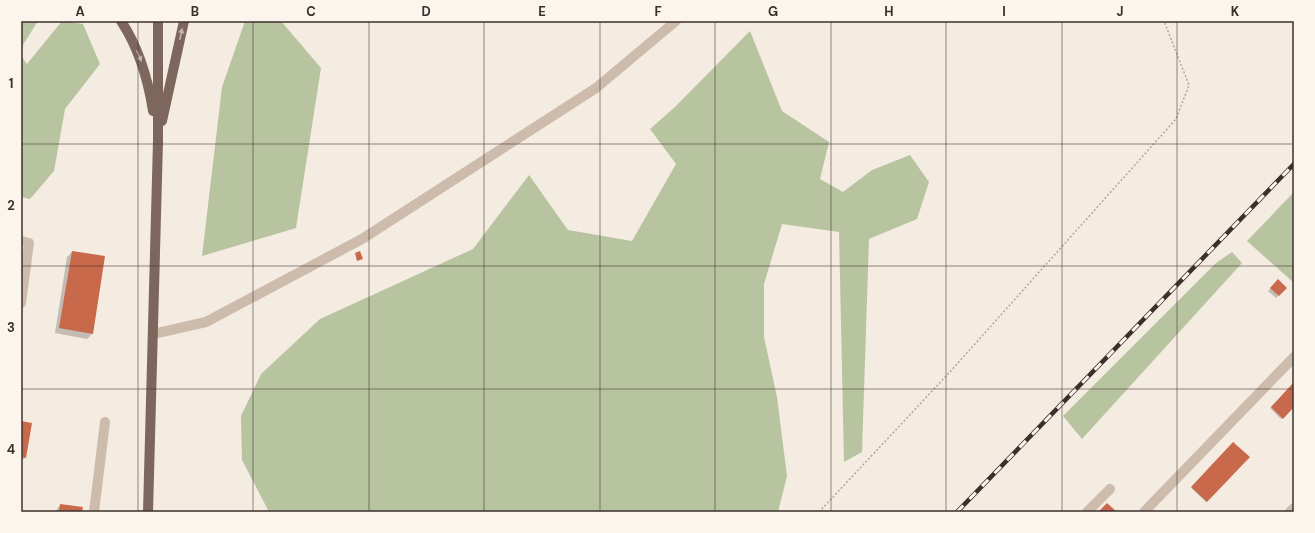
<svg xmlns="http://www.w3.org/2000/svg" width="1315" height="533" viewBox="0 0 1315 533" font-family="'DM Sans',sans-serif">
	<rect width="100%" height="100%" fill="#f4ebe1"/>
	<path fill="#b8c4a0" d="M 21,21 L 38,21 L 21,48 Z
		M 62,21 L 83,24 L 100,64 L 65,109 L 54,171 L 30,199 L 21,197 L 21,56 L 27,64 Z
		M 245,21 L 281,21 L 321,68 L 296,228 L 202,256 L 222,87 Z
		M 750,31 L 782,111 L 829,142 L 820,179 L 843,192 L 872,170 L 910,155 L 929,182 L 917,219 L 869,239 L 862,452 L 844,462 L 839,232 L 782,224 L 764,284 L 764,337 L 777,397 L 787,476 L 778,512 L 269,512 L 242,460 L 241,416 L 261,374 L 320,319 L 473,249 L 529,175 L 568,230 L 632,241 L 676,164 L 650,129 L 676,106 Z
		M 1294,192 L 1294,283 L 1247,241 Z
		M 1232,252 L 1242,263 L 1082,439 L 1063,416 L 1216,263 Z"/>
	<path fill="#0003" d="M 72,252 L 92,334 L 87,339 L 55,333 L 67,257 Z
		M 1278,281 L 1286,288 L 1276,298 L 1268,291 Z
		M 1294,384 L 1294,406 L 1281,419 L 1270,408 Z
		M 21,422 L 25,458 L 21,461 Z
		M 1233,443 L 1248,457 L 1206,502 L 1191,488 Z
		M 60,505 L 81,512 L 55,512 Z"/>
	<path fill="#c8694b" d="M 72,251 L 105,256 L 93,334 L 59,328 Z
		M 360,251 L 363,259 L 357,261 L 355,253 Z
		M 1278,279 L 1287,288 L 1279,296 L 1270,288 Z
		M 1294,382 L 1294,407 L 1283,419 L 1271,407 Z
		M 21,421 L 32,423 L 26,458 L 21,457 Z
		M 1233,442 L 1250,457 L 1207,502 L 1191,487 Z
		M 1107,503 L 1117,512 L 1098,512 Z
		M 60,504 L 83,507 L 82,512 L 59,512 Z"/>
	<g fill="none" stroke-linecap="round" stroke-linejoin="round">
		<path stroke="#b9a596" stroke-width="1.5" stroke-dasharray="2 2" stroke-linecap="butt" d="M 819,512 L 949,373 L 1176,119 L 1189,85 L 1164,21"/>
		<path stroke="#cdbbac" stroke-width="10" d="M 21,241 L 29,243 L 21,303
			M 153,334 L 206,322 L 362,239 L 596,88 L 676,21
			M 94,512 L 105,422
			M 1087,512 L 1110,489
			M 1144,512 L 1294,357
			M 1290,512 L 1294,508"/>
		<path stroke="#7d675c" stroke-width="10" d="M 121,21 C 139,48 148,79 153,111
			M 162,121 L 184,21
			M 148,512 L 158,141 L 158,21"/>
		<g stroke="#3b302b" stroke-width="4.5">
			<path id="rail" d="M 957,512 L 1294,164"/>
		</g>
		<use href="#rail" stroke="#fbf5ee" stroke-width="3" stroke-dasharray="9" stroke-linecap="butt"/>
	</g>
	<defs><path id="oneway-solid" d="M-6-.8H1V-3.2L6.5 0L1 3.2V.8H-6Z"/></defs>
	<g fill="#c2b5ac">
		<use href="#oneway-solid" transform="translate(181 34) rotate(-78)"/>
		<use href="#oneway-solid" transform="translate(139 56) rotate(66)"/>
	</g>
	<path fill="none" stroke="#3b302b" stroke-width="1" stroke-opacity="0.55" d="M 138,21 L 138,512M 253,21 L 253,512M 369,21 L 369,512M 484,21 L 484,512M 600,21 L 600,512M 715,21 L 715,512M 831,21 L 831,512M 946,21 L 946,512M 1062,21 L 1062,512M 1177,21 L 1177,512M 21,144 L 1294,144M 21,266 L 1294,266M 21,389 L 1294,389"/>
	<rect width="1315" height="533" fill="none" stroke="#fbf5ee" stroke-width="44"/>
	<rect x="22" y="22" width="1271" height="489" fill="none" stroke="#3b302b" stroke-width="1.5"/>
	<g font-size="13" text-anchor="middle" font-weight="bold" fill="#3b302b">
		<text x="80" y="16">A</text>
		<text x="195" y="16">B</text>
		<text x="311" y="16">C</text>
		<text x="426" y="16">D</text>
		<text x="542" y="16">E</text>
		<text x="658" y="16">F</text>
		<text x="773" y="16">G</text>
		<text x="889" y="16">H</text>
		<text x="1004" y="16">I</text>
		<text x="1120" y="16">J</text>
		<text x="1235" y="16">K</text>
		<text x="11" y="88">1</text>
		<text x="11" y="210">2</text>
		<text x="11" y="332">3</text>
		<text x="11" y="454">4</text>
	</g>
</svg>
